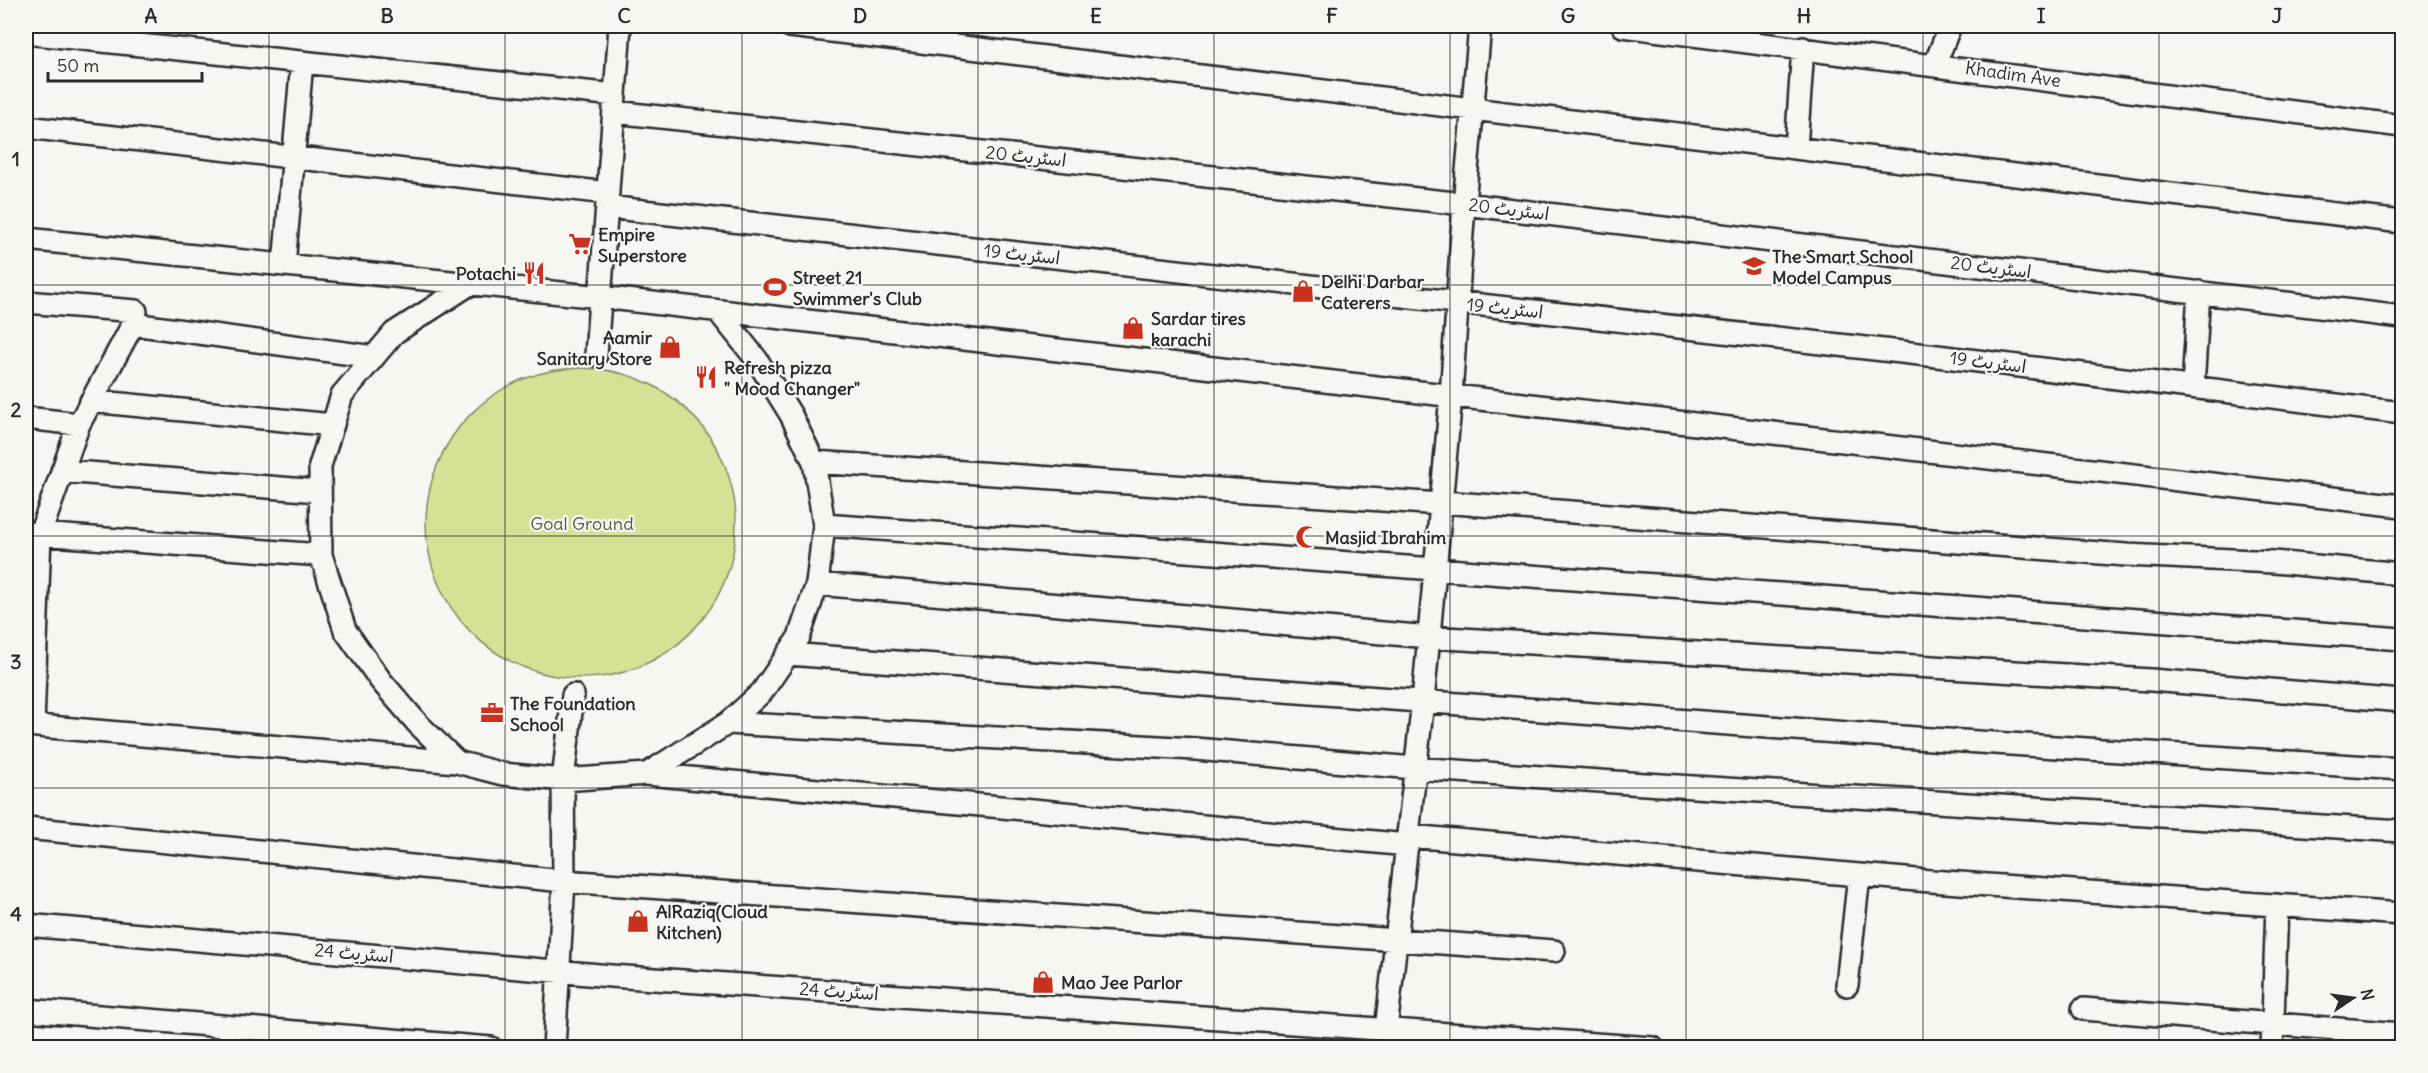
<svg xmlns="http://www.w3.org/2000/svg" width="2428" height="1073" viewBox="0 0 2428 1073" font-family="Delius,'Playpen Sans Arabic',sans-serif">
	<rect width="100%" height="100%" fill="#f6f6f2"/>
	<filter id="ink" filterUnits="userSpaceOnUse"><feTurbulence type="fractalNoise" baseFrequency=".0167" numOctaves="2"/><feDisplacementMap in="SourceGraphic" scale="12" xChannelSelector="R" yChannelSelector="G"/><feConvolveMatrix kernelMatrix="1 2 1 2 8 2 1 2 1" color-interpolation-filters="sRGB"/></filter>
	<g filter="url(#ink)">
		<path fill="#d5e295" stroke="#808660" stroke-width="1.5" d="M426 523a155 155 0 1 1 310 0a155 155 0 1 1-310 0Z"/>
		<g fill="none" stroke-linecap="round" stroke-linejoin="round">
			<g stroke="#2b2b2b" stroke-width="26">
				<path id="minor" d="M 790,26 L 2402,222
					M 1623,26 L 2402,126
					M 26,33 L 615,95
					M 1935,64 L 1950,26
					M 614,112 L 1464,204 L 2402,317
					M 26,127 L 608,193
					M 1796,148 L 1803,48
					M 607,207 L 1937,356 L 2402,413
					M 26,239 L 601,297 L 2402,506
					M 284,265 L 302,62
					M 470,284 L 394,333 L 342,395 L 320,466 L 321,555 L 345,630 L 381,681 L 418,724 L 457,762 L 503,774 L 563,780 L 647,774 L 728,723 L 762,692 L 788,654 L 799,637 L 817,584 L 824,525 L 814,462 L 791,415 L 757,360 L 718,311
					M 26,302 L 136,311 L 133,324 L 79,424 L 40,534 L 33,725
					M 133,324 L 374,357
					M 596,355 L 620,26
					M 2193,387 L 2199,292
					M 91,401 L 333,425
					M 26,418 L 79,424
					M 814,462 L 1441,504
					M 62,471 L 319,491
					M 1442,502 L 2126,555 L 2274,562 L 2402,574
					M 824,525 C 1350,564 1877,598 2402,639
					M 26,533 L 321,555
					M 817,584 L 1429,637 L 2151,680 L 2402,701
					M 788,654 L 1916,738 L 2402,769
					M 728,723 L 1195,749 L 1414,768 L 1629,783 L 2402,831
					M 26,725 L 457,762
					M 647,774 L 1408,845
					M 26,828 L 564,881 L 1554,951
					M 1409,836 L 1917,880 L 2402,914
					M 26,925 L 611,976 L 1653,1048
					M 1847,985 L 1859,875
					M 2083,1009 L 2402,1034
					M 26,1010 L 491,1048
					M 554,1048 L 564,881 L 563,780 L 573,695
					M 1384,1048 L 1423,701 L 1451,396 L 1464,204 L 1480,26
					M 2272,1048 L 2277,905"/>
			</g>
			<use href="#minor" stroke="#f6f6f2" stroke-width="21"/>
		</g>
	</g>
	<path fill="none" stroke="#2b2b2b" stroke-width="1.5" stroke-opacity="0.55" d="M 269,26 L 269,1048M 505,26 L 505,1048M 742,26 L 742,1048M 978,26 L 978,1048M 1214,26 L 1214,1048M 1450,26 L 1450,1048M 1686,26 L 1686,1048M 1923,26 L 1923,1048M 2159,26 L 2159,1048M 26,285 L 2402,285M 26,536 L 2402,536M 26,788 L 2402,788"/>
	<defs>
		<g id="supermarket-bare" transform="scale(1.8)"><path d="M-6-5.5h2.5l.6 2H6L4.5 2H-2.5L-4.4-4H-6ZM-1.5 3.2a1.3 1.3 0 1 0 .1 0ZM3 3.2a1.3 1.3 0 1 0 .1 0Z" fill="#c8321e" stroke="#f6f6f2" stroke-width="2.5" paint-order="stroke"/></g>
		<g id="school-bare" transform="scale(1.8)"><path d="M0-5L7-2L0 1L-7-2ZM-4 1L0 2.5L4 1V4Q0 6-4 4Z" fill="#c8321e" stroke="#f6f6f2" stroke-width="2.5" paint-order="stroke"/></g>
		<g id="restaurant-bare" transform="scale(1.8)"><path d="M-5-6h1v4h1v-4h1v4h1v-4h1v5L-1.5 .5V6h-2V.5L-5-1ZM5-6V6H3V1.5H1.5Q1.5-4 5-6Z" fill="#c8321e" stroke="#f6f6f2" stroke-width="2.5" paint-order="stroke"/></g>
		<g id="stadium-bare" transform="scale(1.8)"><path d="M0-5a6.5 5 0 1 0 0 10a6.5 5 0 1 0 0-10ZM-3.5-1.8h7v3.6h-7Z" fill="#c8321e" stroke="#f6f6f2" stroke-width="2.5" paint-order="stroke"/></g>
		<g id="shop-bare" transform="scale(1.8)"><path d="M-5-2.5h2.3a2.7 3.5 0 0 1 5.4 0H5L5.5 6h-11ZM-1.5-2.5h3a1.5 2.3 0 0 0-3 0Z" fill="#c8321e" stroke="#f6f6f2" stroke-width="2.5" paint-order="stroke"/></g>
		<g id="mosque-bare" transform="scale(1.8)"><path d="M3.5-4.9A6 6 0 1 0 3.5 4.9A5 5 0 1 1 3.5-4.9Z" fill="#c8321e" stroke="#f6f6f2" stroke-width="2.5" paint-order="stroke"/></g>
		<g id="office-bare" transform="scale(1.8)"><path d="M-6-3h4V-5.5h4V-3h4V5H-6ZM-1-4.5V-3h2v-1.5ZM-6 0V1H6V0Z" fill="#c8321e" stroke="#f6f6f2" stroke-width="2.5" paint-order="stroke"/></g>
	</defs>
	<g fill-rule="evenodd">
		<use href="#supermarket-bare" x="580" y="244"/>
		<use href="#school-bare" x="1754" y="266"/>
		<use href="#restaurant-bare" x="534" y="273"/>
		<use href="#stadium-bare" x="775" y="287"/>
		<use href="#shop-bare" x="1303" y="291"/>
		<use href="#shop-bare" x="1133" y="328"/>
		<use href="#shop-bare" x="670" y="347"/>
		<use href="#restaurant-bare" x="706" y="377"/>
		<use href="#mosque-bare" x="1307" y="537"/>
		<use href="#office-bare" x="492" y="713"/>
		<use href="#shop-bare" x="638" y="921"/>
		<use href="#shop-bare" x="1043" y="982"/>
	</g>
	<g text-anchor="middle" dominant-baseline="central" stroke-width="4.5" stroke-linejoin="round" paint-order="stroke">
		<g font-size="18" fill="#2b2b2b" stroke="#f6f6f2">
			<text transform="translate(2013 74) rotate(8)">Khadim Ave</text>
			<text transform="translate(1026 156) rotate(6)">اسٹریٹ 20</text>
			<text transform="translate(1509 209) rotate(7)">اسٹریٹ 20</text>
			<text transform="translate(1022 254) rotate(6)">اسٹریٹ 19</text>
			<text transform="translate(1991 267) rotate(7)">اسٹریٹ 20</text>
			<text transform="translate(1505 308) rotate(6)">اسٹریٹ 19</text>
			<text transform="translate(1988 362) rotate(7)">اسٹریٹ 19</text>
			<text transform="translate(354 953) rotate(5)">اسٹریٹ 24</text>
			<text transform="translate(839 991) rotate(4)">اسٹریٹ 24</text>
		</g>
		<g font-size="18" font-weight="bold" fill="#2b2b2b" stroke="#f6f6f2" text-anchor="start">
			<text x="598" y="234">Empire<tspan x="598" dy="21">Superstore</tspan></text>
			<text x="1772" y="256">The Smart School<tspan x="1772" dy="21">Model Campus</tspan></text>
			<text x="516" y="273" text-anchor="end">Potachi</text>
			<text x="793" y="277">Street 21<tspan x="793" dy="21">Swimmer's Club</tspan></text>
			<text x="1321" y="281">Delhi Darbar<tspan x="1321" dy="21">Caterers</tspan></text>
			<text x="1151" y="318">Sardar tires<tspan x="1151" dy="21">karachi</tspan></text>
			<text x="652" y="337" text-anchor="end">Aamir<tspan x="652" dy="21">Sanitary Store</tspan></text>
			<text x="724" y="367">Refresh pizza<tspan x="724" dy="21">" Mood Changer"</tspan></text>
			<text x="1325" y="537">Masjid Ibrahim</text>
			<text x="510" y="703">The Foundation<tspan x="510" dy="21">School</tspan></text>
			<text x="656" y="911">AlRaziq(Cloud<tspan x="656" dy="21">Kitchen)</tspan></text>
			<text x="1061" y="982">Mao Jee Parlor</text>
		</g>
		<g font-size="18" fill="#565946" stroke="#f6f6f2">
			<text x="582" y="523">Goal Ground</text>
		</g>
	</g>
	<rect width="2428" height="1073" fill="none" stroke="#f6f6f2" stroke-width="66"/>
	<g transform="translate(2353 998) rotate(77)" stroke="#f6f6f2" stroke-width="4.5" paint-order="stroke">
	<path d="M0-4.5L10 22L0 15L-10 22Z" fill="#2b2b2b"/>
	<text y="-9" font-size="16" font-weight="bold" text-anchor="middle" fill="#2b2b2b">N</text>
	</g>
	<path d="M48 72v9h154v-9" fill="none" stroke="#2b2b2b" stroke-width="3"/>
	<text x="57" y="72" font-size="18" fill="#2b2b2b" stroke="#f6f6f2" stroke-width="4.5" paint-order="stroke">50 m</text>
	<rect x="33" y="33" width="2362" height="1007" fill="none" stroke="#2b2b2b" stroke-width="2"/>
	<g font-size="20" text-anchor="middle" font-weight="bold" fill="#2b2b2b">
		<text x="151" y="23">A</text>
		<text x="387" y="23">B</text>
		<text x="624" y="23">C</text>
		<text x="860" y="23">D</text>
		<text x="1096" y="23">E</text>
		<text x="1332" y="23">F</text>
		<text x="1568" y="23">G</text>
		<text x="1804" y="23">H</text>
		<text x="2041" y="23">I</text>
		<text x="2277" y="23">J</text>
		<text x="16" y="166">1</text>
		<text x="16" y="417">2</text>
		<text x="16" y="669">3</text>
		<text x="16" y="921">4</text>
	</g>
</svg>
